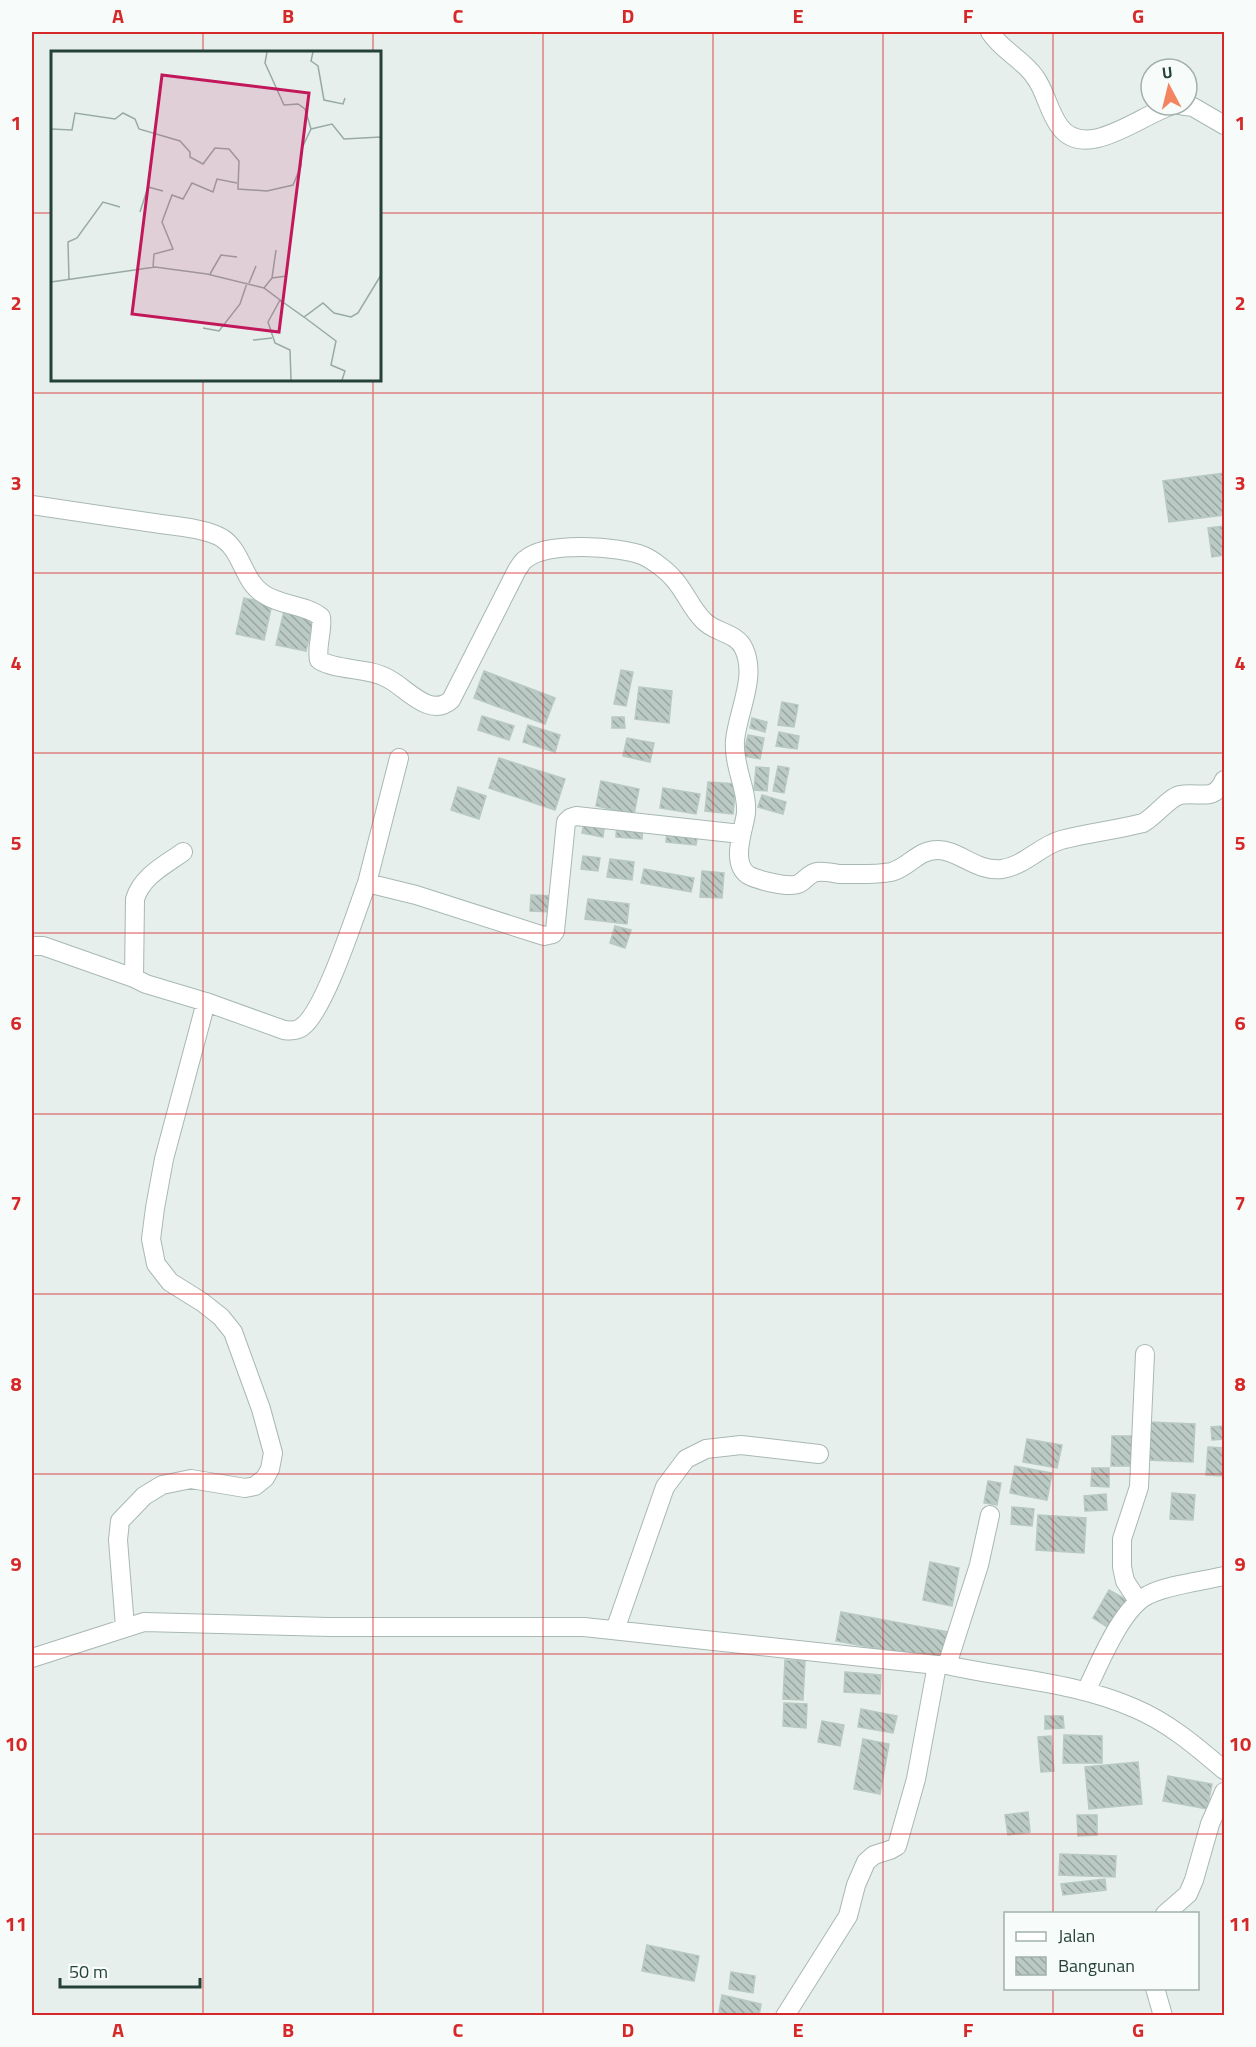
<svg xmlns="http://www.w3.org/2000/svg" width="1256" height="2047" viewBox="0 0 1256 2047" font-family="'Titillium Web',sans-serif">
	<defs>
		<pattern id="building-back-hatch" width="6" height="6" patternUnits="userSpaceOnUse" patternTransform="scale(1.5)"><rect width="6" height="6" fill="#bbcac4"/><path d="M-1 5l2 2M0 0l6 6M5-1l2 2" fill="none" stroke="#98a6a0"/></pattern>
	</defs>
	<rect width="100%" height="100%" fill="#e6efeb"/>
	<path fill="url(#building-back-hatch)" stroke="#b8c9c2" stroke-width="1.5" d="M 1224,473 L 1224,515 L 1169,522 L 1163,481 Z
		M 1224,526 L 1224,555 L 1212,557 L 1208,528 Z
		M 244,598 L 272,604 L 264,640 L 236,634 Z
		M 284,611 L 314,618 L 306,651 L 276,645 Z
		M 621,670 L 633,672 L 626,706 L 614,704 Z
		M 484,671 L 555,698 L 545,724 L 474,698 Z
		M 639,687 L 672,691 L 669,723 L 635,719 Z
		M 782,702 L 798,705 L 794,727 L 778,725 Z
		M 482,716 L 514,726 L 509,740 L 478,730 Z
		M 612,717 L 624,717 L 625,728 L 612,728 Z
		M 752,718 L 767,722 L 765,732 L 750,728 Z
		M 528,725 L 560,735 L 555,752 L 523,742 Z
		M 779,732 L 799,736 L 797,749 L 776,746 Z
		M 748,735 L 764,738 L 760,759 L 743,756 Z
		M 627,738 L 654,743 L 650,762 L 623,756 Z
		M 499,758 L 565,779 L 555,810 L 489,788 Z
		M 778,766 L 789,768 L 784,793 L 773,791 Z
		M 756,767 L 769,768 L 767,791 L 754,790 Z
		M 601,781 L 639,789 L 634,814 L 596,806 Z
		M 708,782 L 736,784 L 733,814 L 705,811 Z
		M 458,787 L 486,796 L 479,819 L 451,810 Z
		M 663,788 L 700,794 L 696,814 L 660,808 Z
		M 762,795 L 786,802 L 783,814 L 758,807 Z
		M 585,818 L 605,821 L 603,837 L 582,833 Z
		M 617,824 L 643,826 L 642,839 L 616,837 Z
		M 667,830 L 698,833 L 696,845 L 666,842 Z
		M 583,856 L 600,858 L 598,871 L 581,869 Z
		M 610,859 L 634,862 L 632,880 L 607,877 Z
		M 644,869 L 694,878 L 691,892 L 641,883 Z
		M 702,871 L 724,873 L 722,898 L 700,897 Z
		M 531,895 L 554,896 L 553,912 L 530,911 Z
		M 588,899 L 629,904 L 627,924 L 585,919 Z
		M 615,926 L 631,930 L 625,948 L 610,943 Z
		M 1149,1422 L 1195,1424 L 1193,1462 L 1147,1460 Z
		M 1223,1426 L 1224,1439 L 1212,1440 L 1211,1427 Z
		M 1112,1436 L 1138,1436 L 1137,1466 L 1111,1466 Z
		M 1027,1439 L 1062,1445 L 1057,1468 L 1023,1462 Z
		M 1208,1447 L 1224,1448 L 1224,1476 L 1206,1475 Z
		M 1015,1466 L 1052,1473 L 1047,1500 L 1010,1493 Z
		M 1092,1468 L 1109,1468 L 1109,1487 L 1091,1486 Z
		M 988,1481 L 1001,1483 L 997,1505 L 984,1503 Z
		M 1172,1493 L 1195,1495 L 1193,1520 L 1170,1519 Z
		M 1106,1494 L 1107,1510 L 1085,1511 L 1084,1496 Z
		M 1012,1507 L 1034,1509 L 1032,1526 L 1011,1524 Z
		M 1038,1515 L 1086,1518 L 1084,1553 L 1036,1550 Z
		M 930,1562 L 959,1568 L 952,1606 L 923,1600 Z
		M 1109,1590 L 1129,1601 L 1112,1630 L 1093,1618 Z
		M 841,1612 L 949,1632 L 944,1661 L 836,1641 Z
		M 785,1660 L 805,1661 L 803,1700 L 783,1699 Z
		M 845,1672 L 881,1675 L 880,1694 L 844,1692 Z
		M 784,1703 L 807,1704 L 806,1728 L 783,1726 Z
		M 861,1709 L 897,1716 L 893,1733 L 858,1727 Z
		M 1045,1716 L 1063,1716 L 1064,1728 L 1045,1729 Z
		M 822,1721 L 844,1725 L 840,1746 L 818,1742 Z
		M 1064,1735 L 1102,1736 L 1102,1763 L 1063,1763 Z
		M 1051,1736 L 1054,1771 L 1041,1772 L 1038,1737 Z
		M 863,1739 L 889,1744 L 880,1794 L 854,1789 Z
		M 1138,1762 L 1142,1804 L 1089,1809 L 1085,1767 Z
		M 1168,1776 L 1212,1784 L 1207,1809 L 1163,1801 Z
		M 1028,1812 L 1030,1832 L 1008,1835 L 1005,1815 Z
		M 1077,1815 L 1097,1815 L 1097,1835 L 1078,1836 Z
		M 1060,1854 L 1116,1856 L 1115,1877 L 1059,1875 Z
		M 1105,1879 L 1106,1890 L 1063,1895 L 1061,1884 Z
		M 647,1945 L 699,1956 L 694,1981 L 642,1971 Z
		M 731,1972 L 755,1976 L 753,1993 L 729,1989 Z
		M 722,1995 L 761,2004 L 759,2016 L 734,2016 L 719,2012 Z"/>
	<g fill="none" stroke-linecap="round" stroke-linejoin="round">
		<g stroke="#a8b8b2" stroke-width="20">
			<path id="street" d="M 990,32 C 1002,51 1023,59 1035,77 C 1046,92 1048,111 1060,127 C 1086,162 1142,114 1173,105
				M 1179,105 L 1193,107 L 1224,125
				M 32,505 C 72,511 113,517 154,523 C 174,526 205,528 222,538 C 242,551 243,580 262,593 C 280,606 305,604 321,617 C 323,631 316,647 319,660 C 337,671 367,667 387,678 C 406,687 429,719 451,700 L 517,570 C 520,566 522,561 526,559 C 547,541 619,546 644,556 C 653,560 667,571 673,578 C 685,591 691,608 703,620 C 714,633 737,632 744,649 C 757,677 738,711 735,740 C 733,767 748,790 746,813 C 744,830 730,862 748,875 C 757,880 788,888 798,884 C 805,881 809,873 817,872 C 824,871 833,873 840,874 C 856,874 876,875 891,872 C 908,868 918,850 937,850 C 958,849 975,872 1002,869 C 1024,866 1040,846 1061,840 C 1087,833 1116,830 1143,823 C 1155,817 1168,798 1180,795 C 1199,791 1214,803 1224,780
				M 183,852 C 165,865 142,876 135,899 L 134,978 L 146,984 L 206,1002
				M 367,883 L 399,758
				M 32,946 L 43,946 L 134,978
				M 1138,1601 L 1125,1581 L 1122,1567 L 1122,1539 L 1139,1487 L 1145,1354
				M 125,1627 L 118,1540 L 120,1521 L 144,1496 L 162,1485 L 191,1479 L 245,1488 L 255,1486 L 265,1478 L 270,1469 L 273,1453 L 261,1409 L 233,1332 L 221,1317 L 202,1302 L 170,1282 L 156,1264 L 151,1239 L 155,1208 L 164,1159 L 206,1002 L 284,1030 C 291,1031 297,1031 302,1027 C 325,1011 356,912 367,883 L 416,895 L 544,936 L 553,934 L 555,931 L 566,822 L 570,818 L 576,816 L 741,834
				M 615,1630 L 665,1487 L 686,1459 L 706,1449 L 741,1445 L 819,1454
				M 32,1658 L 144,1622 L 329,1627 L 584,1627 L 937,1665 L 947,1665 C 1009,1679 1075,1682 1134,1708 C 1168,1722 1197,1747 1224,1770
				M 947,1665 L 979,1565 L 990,1515
				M 1086,1691 C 1099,1665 1121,1608 1148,1595 C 1167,1585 1203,1581 1224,1576
				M 1165,1914 L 1188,1894 L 1194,1880 L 1210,1824 L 1224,1792
				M 1155,1988 L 1163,2016
				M 785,2016 L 848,1916 L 856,1885 L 866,1862 L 874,1855 L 890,1850 L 897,1846 L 916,1779 L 937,1665"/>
		</g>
		<use href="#street" stroke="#fff" stroke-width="18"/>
	</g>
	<path fill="none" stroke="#d62828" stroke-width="1.5" stroke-opacity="0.55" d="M 203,32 L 203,52M 373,32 L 373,52M 543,32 L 543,2016M 713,32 L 713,2016M 883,32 L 883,2016M 1053,32 L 1053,1914M 32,213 L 52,213M 380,213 L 1224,213M 203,380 L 203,2016M 373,380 L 373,2016M 32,393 L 1224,393M 32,573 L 1224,573M 32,753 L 1224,753M 32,933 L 1224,933M 32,1114 L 1224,1114M 32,1294 L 1224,1294M 32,1474 L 1224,1474M 32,1654 L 1224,1654M 32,1834 L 1224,1834M 1053,1988 L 1053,2016"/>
	<g transform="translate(51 51)">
		<rect width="330" height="330" fill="#e6efeb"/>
		<path fill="none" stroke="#98aaa4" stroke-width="1.5" d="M 262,1 L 260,10 L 267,15 L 273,49 L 292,53 L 294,47M 0,78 L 21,79 L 24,62 L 64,68 L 72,62 L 84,68 L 88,78 L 129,90 L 139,101 L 139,106 L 152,113 L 164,97 L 178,98 L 188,110 L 187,138 L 216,140 L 242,134 L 250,115 L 251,97 L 260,78 L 254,58 L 247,53 L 233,54 L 214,12 L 216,1M 260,78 L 281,73 L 293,88 L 330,86M 89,161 L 97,136 L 112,140M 102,216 L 103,203 L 122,198 L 111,171 L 121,144 L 132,148 L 141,132 L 162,141 L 166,128 L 186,132M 159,223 L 170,204 L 186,206M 221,227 L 225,199M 18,229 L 17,191 L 26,187 L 52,151 L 69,156M 0,231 L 104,216 L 156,223 L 213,237 L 229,249 L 217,271 L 224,292 L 239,299 L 240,329M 198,232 L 205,215M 213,237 L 221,227 L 236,225M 229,249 L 253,266 L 272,252 L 283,262 L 300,266 L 307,262 L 330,224M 253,266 L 285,290 L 280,314 L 294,320 L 291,329M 152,277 L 168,280 L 189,253 L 196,232M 202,289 L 221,287"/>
		<path fill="#c2185b" fill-opacity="0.15" stroke="#c2185b" stroke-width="3" d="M 111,24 L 258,42 L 228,281 L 81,263 Z"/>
		<rect width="330" height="330" fill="none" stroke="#24423a" stroke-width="3"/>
	</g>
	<rect width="1256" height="2047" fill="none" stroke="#f7fbf9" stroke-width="66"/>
	<rect x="1004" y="1912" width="195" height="78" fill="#f7fbf9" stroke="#a3b1ad" stroke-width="1.5"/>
	<rect x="1016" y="1932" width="30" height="9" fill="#ffffff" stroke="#a3b1ad" stroke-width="1.5"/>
	<text x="1058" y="1942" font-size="18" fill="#24423a">Jalan</text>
	<rect x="1016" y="1957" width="30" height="18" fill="url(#building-back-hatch)" stroke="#a3b1ad" stroke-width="1.5"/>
	<text x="1058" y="1972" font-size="18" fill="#24423a">Bangunan</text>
	<g transform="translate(1169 87) rotate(353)"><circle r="28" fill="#f7fbf9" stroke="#a3b1ad" stroke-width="1.5"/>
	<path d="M0-4.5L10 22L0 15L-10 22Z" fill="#f4845f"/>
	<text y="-9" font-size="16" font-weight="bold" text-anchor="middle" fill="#24423a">U</text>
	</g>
	<path d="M60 1978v9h140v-9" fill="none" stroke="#24423a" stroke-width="3"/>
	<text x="69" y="1978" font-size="18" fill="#24423a" stroke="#f7fbf9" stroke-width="4.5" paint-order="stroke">50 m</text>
	<rect x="33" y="33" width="1190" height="1981" fill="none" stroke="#d62828" stroke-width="2"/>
	<g font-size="20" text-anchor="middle" font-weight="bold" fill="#d62828">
		<text x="118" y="23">A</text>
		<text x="288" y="23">B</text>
		<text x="458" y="23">C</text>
		<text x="628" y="23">D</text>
		<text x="798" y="23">E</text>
		<text x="968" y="23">F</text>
		<text x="1138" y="23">G</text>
		<text x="16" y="130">1</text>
		<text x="1240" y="130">1</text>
		<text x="16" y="310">2</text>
		<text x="1240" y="310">2</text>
		<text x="16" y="490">3</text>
		<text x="1240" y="490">3</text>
		<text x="16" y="670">4</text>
		<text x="1240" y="670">4</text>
		<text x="16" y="850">5</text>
		<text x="1240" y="850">5</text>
		<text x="16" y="1030">6</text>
		<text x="1240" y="1030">6</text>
		<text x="16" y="1210">7</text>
		<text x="1240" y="1210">7</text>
		<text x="16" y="1391">8</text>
		<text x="1240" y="1391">8</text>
		<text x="16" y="1571">9</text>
		<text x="1240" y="1571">9</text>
		<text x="16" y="1751">10</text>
		<text x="1240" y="1751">10</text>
		<text x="16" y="1931">11</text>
		<text x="1240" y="1931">11</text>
		<text x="118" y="2037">A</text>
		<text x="288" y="2037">B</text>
		<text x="458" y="2037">C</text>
		<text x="628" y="2037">D</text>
		<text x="798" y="2037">E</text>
		<text x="968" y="2037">F</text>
		<text x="1138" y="2037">G</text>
	</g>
</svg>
